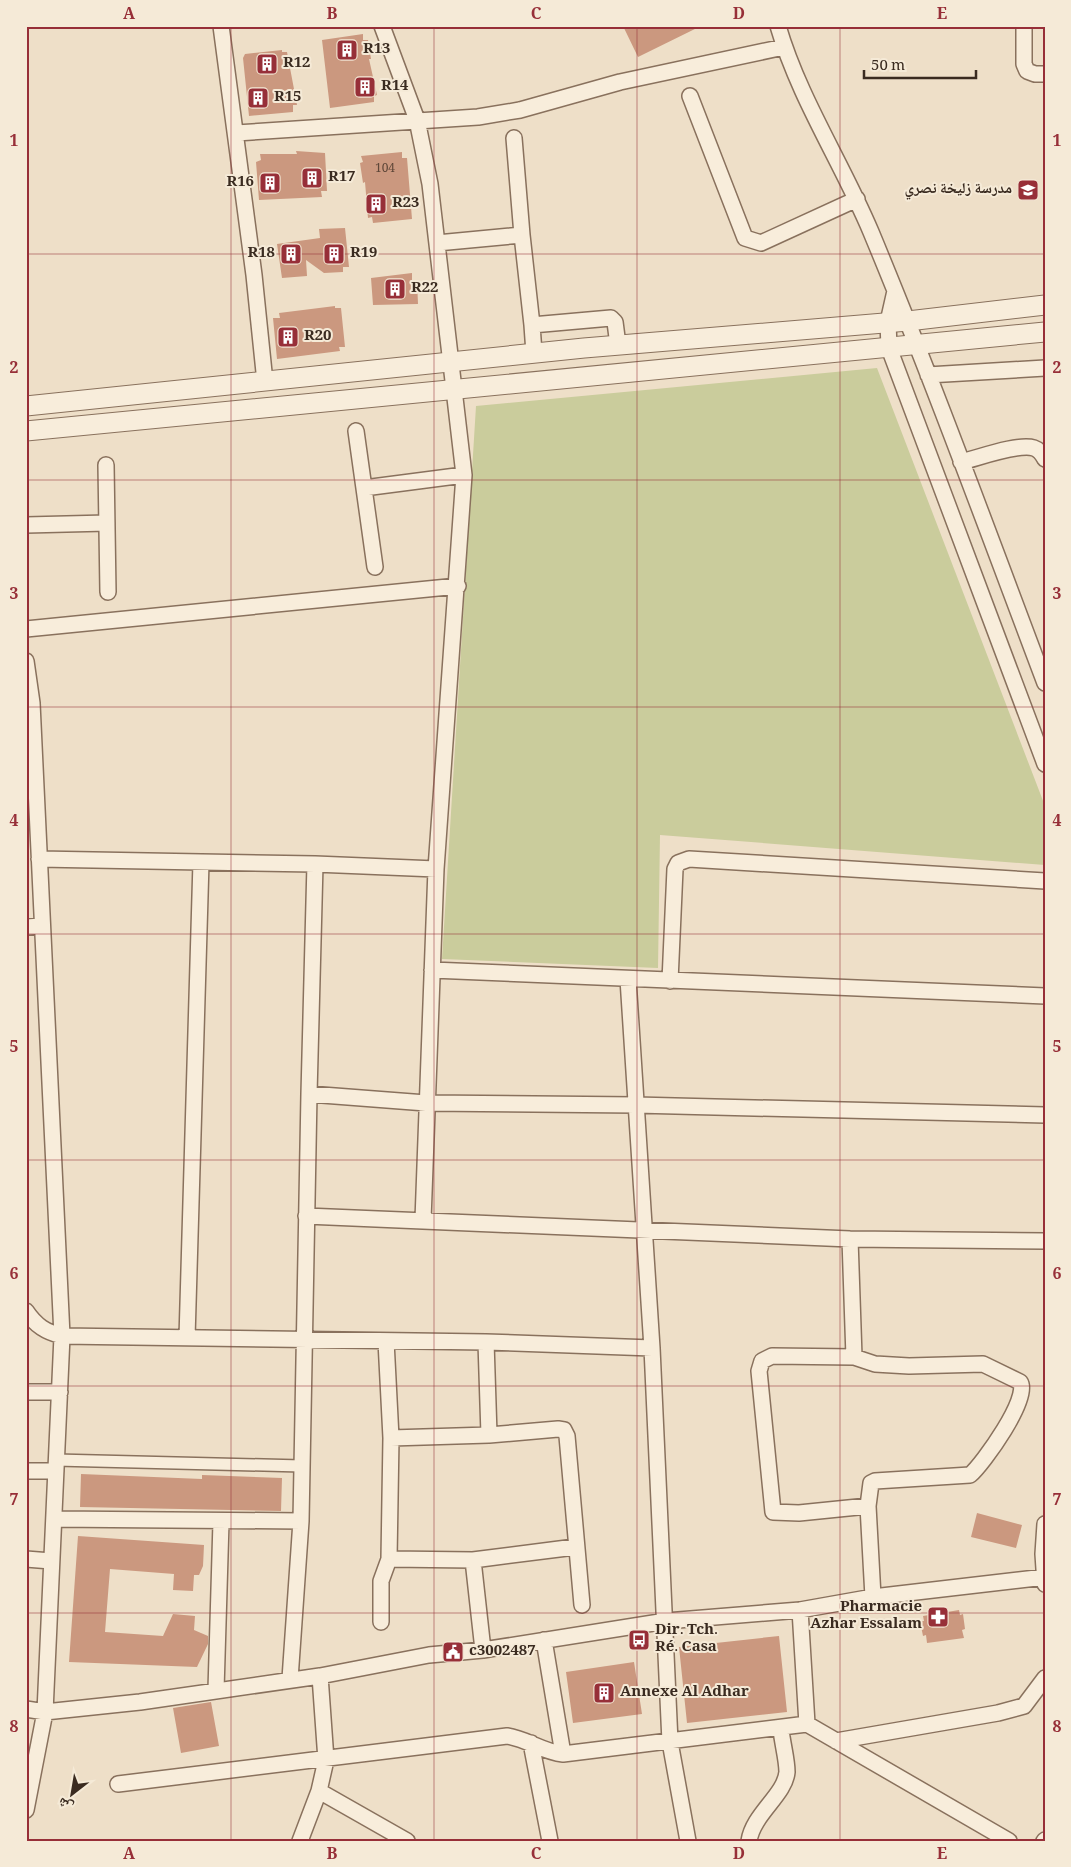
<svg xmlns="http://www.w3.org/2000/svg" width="1071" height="1867" viewBox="0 0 1071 1867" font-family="Georgia,'Noto Naskh Arabic',serif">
	<rect width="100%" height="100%" fill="#eedfc8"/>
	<path fill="#cacc9c" d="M 877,368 L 1045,806 L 1045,865 L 660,835 L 658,968 L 442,959 L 476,406 Z"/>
	<path fill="#cb987f" d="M 623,26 L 701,26 L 638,57 Z
		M 363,34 L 363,40 L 368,40 L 371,59 L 369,59 L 377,95 L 374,96 L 374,102 L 330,108 L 322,40 Z
		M 282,50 L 282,52 L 287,52 L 297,105 L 293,105 L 293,112 L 249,116 L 243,58 L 245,54 Z
		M 296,151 L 325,153 L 327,191 L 321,191 L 322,197 L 259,200 L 256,162 L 261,160 L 260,154 L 297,154 Z
		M 402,152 L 402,158 L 407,158 L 412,219 L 373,223 L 372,217 L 368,218 L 365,182 L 363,183 L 360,163 L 363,162 L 361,156 Z
		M 345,228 L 349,267 L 343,267 L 343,272 L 324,273 L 306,260 L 307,276 L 282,278 L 277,244 L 320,238 L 319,229 Z
		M 412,273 L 412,280 L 417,280 L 418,304 L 373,305 L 371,278 Z
		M 335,306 L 335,308 L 341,308 L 345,347 L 339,347 L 340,351 L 277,359 L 273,318 L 280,318 L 279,313 Z
		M 81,1474 L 202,1479 L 202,1475 L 282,1478 L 281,1511 L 80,1507 Z
		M 977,1513 L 1022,1525 L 1016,1548 L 971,1537 Z
		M 78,1536 L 204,1545 L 203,1566 L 199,1575 L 194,1575 L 193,1591 L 173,1590 L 174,1574 L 110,1569 L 105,1632 L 163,1636 L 173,1614 L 195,1616 L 194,1630 L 208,1636 L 208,1644 L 197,1667 L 69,1662 Z
		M 959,1610 L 960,1615 L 963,1614 L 965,1629 L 962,1630 L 964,1638 L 927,1643 L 926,1635 L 923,1636 L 920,1621 L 924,1621 L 923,1616 Z
		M 779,1636 L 787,1712 L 687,1723 L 679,1647 Z
		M 634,1662 L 642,1714 L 573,1723 L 566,1672 Z
		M 211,1702 L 219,1746 L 181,1753 L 173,1708 Z"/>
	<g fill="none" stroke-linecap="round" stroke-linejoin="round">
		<g stroke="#89715d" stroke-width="14">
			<path id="pedestrian" d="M 56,1460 L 302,1466"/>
		</g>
		<g stroke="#89715d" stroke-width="18">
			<path id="minor" d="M 221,26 L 254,275 L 265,382
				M 382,26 L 417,120 L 430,184 L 464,475 L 436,869 L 423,1220
				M 778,26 C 799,98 842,163 871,232 C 933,381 988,532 1045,683
				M 1024,26 L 1024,64 L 1027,71 L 1035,74 L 1045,74
				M 690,96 L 745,238 L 761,243 L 857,199
				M 236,133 L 478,117 L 520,110 L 620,82 L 784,47
				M 514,138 L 522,235
				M 437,243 L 522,235 L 532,325 L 611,318 L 615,322 L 618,345
				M 895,291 L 888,322 L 889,348 L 1045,764
				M 532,325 L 534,353
				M 928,375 L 1045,368
				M 356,431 L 375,567
				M 961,462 C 978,458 1018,443 1034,448 C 1040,450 1042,454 1045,459
				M 106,465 L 108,592
				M 364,488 L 464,475
				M 26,525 L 107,523
				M 26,629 L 458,586
				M 26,661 L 32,703 L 62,1336 L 45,1712 L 26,1810
				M 39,859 L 315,864 L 436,869
				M 26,927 L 42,926
				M 432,970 L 1045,996
				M 628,979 L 652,1348 L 670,1742 L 688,1841
				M 670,981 L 675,869 L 678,863 L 689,859 L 1045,881
				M 309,1094 L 426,1103 L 636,1105 L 1045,1115
				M 306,1216 L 850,1239 L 1045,1241
				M 850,1239 L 854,1357
				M 26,1311 C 36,1326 46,1332 62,1336 L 486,1342 L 652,1348
				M 187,1338 L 201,862
				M 486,1342 L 489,1435
				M 26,1392 L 60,1392
				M 391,1438 L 489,1435 L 558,1429 L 564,1430 L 567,1436 L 582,1605
				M 26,1471 L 56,1471
				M 868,1506 L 799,1513 L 773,1512 L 759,1371 L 762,1361 L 772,1356 L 854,1357 L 875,1364 L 909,1366 L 983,1364 L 1020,1382 C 1031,1397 983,1464 970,1475 L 875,1481 L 871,1483 L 868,1506 L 873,1597
				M 54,1519 L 301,1521
				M 1045,1524 L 1043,1554 L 1045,1584
				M 26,1559 L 51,1561
				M 389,1559 L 473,1560 L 575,1547
				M 473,1560 L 483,1650
				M 800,1610 L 807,1724
				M 381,1622 L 381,1581 L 389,1559 L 391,1438 L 386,1341
				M 544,1640 L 563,1754
				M 290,1679 L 301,1521 L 309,1094 L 315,864
				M 216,1690 L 221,1522
				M 26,1709 L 45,1712 L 140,1702 L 320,1676 L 429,1655 L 483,1650 L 666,1621 L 800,1610 L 873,1597 L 1045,1577
				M 836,1741 L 998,1713 L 1024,1706 L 1045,1678
				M 531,1743 L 550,1841
				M 118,1784 L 507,1736 C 527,1739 543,1752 563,1754 L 807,1724 L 1009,1841
				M 319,1791 L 407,1841
				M 300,1841 L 319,1791 L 326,1760 L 320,1676
				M 749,1841 C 753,1814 785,1795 787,1772 C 787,1759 782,1742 781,1729
				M 1044,1841 L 1045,1840"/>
		</g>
		<g stroke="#89715d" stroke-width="21">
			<path id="tertiary" d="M 26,406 L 584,348 L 908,321 L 1045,305
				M 26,431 L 1045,332"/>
		</g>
		<use href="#pedestrian" stroke="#f8eddb" stroke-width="11"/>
		<use href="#minor" stroke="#f8eddb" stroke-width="15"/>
		<use href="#tertiary" stroke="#f8eddb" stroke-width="19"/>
	</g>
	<path fill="none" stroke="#972f38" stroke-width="1" stroke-opacity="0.55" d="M 231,26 L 231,1841M 434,26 L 434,1841M 637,26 L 637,1841M 840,26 L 840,1841M 26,254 L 1045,254M 26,480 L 1045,480M 26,707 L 1045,707M 26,934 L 1045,934M 26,1160 L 1045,1160M 26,1386 L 1045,1386M 26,1613 L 1045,1613"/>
	<defs>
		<g id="building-square" transform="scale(1.125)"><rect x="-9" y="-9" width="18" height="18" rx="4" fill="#972f38" stroke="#f5ead7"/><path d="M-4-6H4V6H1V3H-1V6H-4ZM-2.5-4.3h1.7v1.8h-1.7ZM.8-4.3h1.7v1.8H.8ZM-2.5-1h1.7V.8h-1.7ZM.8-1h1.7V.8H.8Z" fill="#fff"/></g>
		<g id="school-square" transform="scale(1.125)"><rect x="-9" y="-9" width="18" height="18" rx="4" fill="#972f38" stroke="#f5ead7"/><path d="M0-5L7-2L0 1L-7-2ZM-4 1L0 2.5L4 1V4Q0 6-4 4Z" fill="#fff"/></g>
		<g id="pharmacy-square" transform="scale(1.125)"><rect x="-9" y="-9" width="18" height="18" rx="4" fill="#972f38" stroke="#f5ead7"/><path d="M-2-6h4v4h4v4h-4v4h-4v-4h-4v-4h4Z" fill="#fff"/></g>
		<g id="bus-square" transform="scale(1.125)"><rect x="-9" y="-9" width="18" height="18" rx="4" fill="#972f38" stroke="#f5ead7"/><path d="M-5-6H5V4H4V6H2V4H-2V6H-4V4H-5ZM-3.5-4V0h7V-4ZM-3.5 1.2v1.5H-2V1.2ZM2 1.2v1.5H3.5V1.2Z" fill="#fff"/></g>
		<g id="civic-square" transform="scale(1.125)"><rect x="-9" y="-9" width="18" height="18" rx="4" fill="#972f38" stroke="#f5ead7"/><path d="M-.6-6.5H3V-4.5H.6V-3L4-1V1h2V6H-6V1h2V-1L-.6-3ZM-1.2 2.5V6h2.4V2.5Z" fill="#fff"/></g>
	</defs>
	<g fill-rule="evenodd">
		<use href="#building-square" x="347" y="50"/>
		<use href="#building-square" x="267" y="64"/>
		<use href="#building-square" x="365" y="87"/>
		<use href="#building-square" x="258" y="98"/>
		<use href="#building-square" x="312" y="178"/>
		<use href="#building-square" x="270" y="183"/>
		<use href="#school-square" x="1028" y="190"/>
		<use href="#building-square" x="376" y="204"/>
		<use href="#building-square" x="291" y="254"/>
		<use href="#building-square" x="334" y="254"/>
		<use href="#building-square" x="395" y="289"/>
		<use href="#building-square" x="288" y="337"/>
		<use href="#pharmacy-square" x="938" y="1617"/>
		<use href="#bus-square" x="639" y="1640"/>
		<use href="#civic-square" x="453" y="1652"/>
		<use href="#building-square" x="604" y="1693"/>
	</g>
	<g text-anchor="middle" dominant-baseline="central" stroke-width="4" stroke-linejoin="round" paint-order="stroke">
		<g font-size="12" fill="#5e4638">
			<text x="385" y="169">104</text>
		</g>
		<g font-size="15" font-weight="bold" fill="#3a2b20" stroke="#f5ead7" text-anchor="start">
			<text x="363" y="50">R13</text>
			<text x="283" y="64">R12</text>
			<text x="381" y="87">R14</text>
			<text x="274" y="98">R15</text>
			<text x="328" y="178">R17</text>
			<text x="254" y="183" text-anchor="end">R16</text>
			<text x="1012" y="190" text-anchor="end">مدرسة زليخة نصري</text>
			<text x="392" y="204">R23</text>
			<text x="275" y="254" text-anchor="end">R18</text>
			<text x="350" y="254">R19</text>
			<text x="411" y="289">R22</text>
			<text x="304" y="337">R20</text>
			<text x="922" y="1608" text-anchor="end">Pharmacie<tspan x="922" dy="17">Azhar Essalam</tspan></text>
			<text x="655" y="1631">Dir. Tch.<tspan x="655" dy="17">Ré. Casa</tspan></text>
			<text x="469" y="1652">c3002487</text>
			<text x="620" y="1693">Annexe Al Adhar</text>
		</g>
	</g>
	<rect width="1071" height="1867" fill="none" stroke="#f5ead7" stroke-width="55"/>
	<g transform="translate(72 1794) rotate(211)" stroke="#f5ead7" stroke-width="4" paint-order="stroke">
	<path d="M0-4L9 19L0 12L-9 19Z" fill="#3a2b20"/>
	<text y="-8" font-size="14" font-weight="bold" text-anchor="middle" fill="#3a2b20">ش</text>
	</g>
	<path d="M864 70v8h112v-8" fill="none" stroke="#3a2b20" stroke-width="2.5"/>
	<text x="871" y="70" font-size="15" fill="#3a2b20" stroke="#f5ead7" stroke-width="4" paint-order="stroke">50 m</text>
	<rect x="28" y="28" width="1016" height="1812" fill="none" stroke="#972f38" stroke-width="2"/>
	<g font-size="16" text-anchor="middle" font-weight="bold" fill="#972f38">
		<text x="129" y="19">A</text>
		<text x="332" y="19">B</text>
		<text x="536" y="19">C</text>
		<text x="739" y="19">D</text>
		<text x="942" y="19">E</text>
		<text x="14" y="146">1</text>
		<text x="1057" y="146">1</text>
		<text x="14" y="373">2</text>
		<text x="1057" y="373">2</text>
		<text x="14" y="599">3</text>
		<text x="1057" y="599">3</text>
		<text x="14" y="826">4</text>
		<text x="1057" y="826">4</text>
		<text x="14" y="1052">5</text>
		<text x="1057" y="1052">5</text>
		<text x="14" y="1279">6</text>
		<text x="1057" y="1279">6</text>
		<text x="14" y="1505">7</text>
		<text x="1057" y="1505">7</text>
		<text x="14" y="1732">8</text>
		<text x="1057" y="1732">8</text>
		<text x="129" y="1859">A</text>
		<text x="332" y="1859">B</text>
		<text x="536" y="1859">C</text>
		<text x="739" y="1859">D</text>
		<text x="942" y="1859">E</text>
	</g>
</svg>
